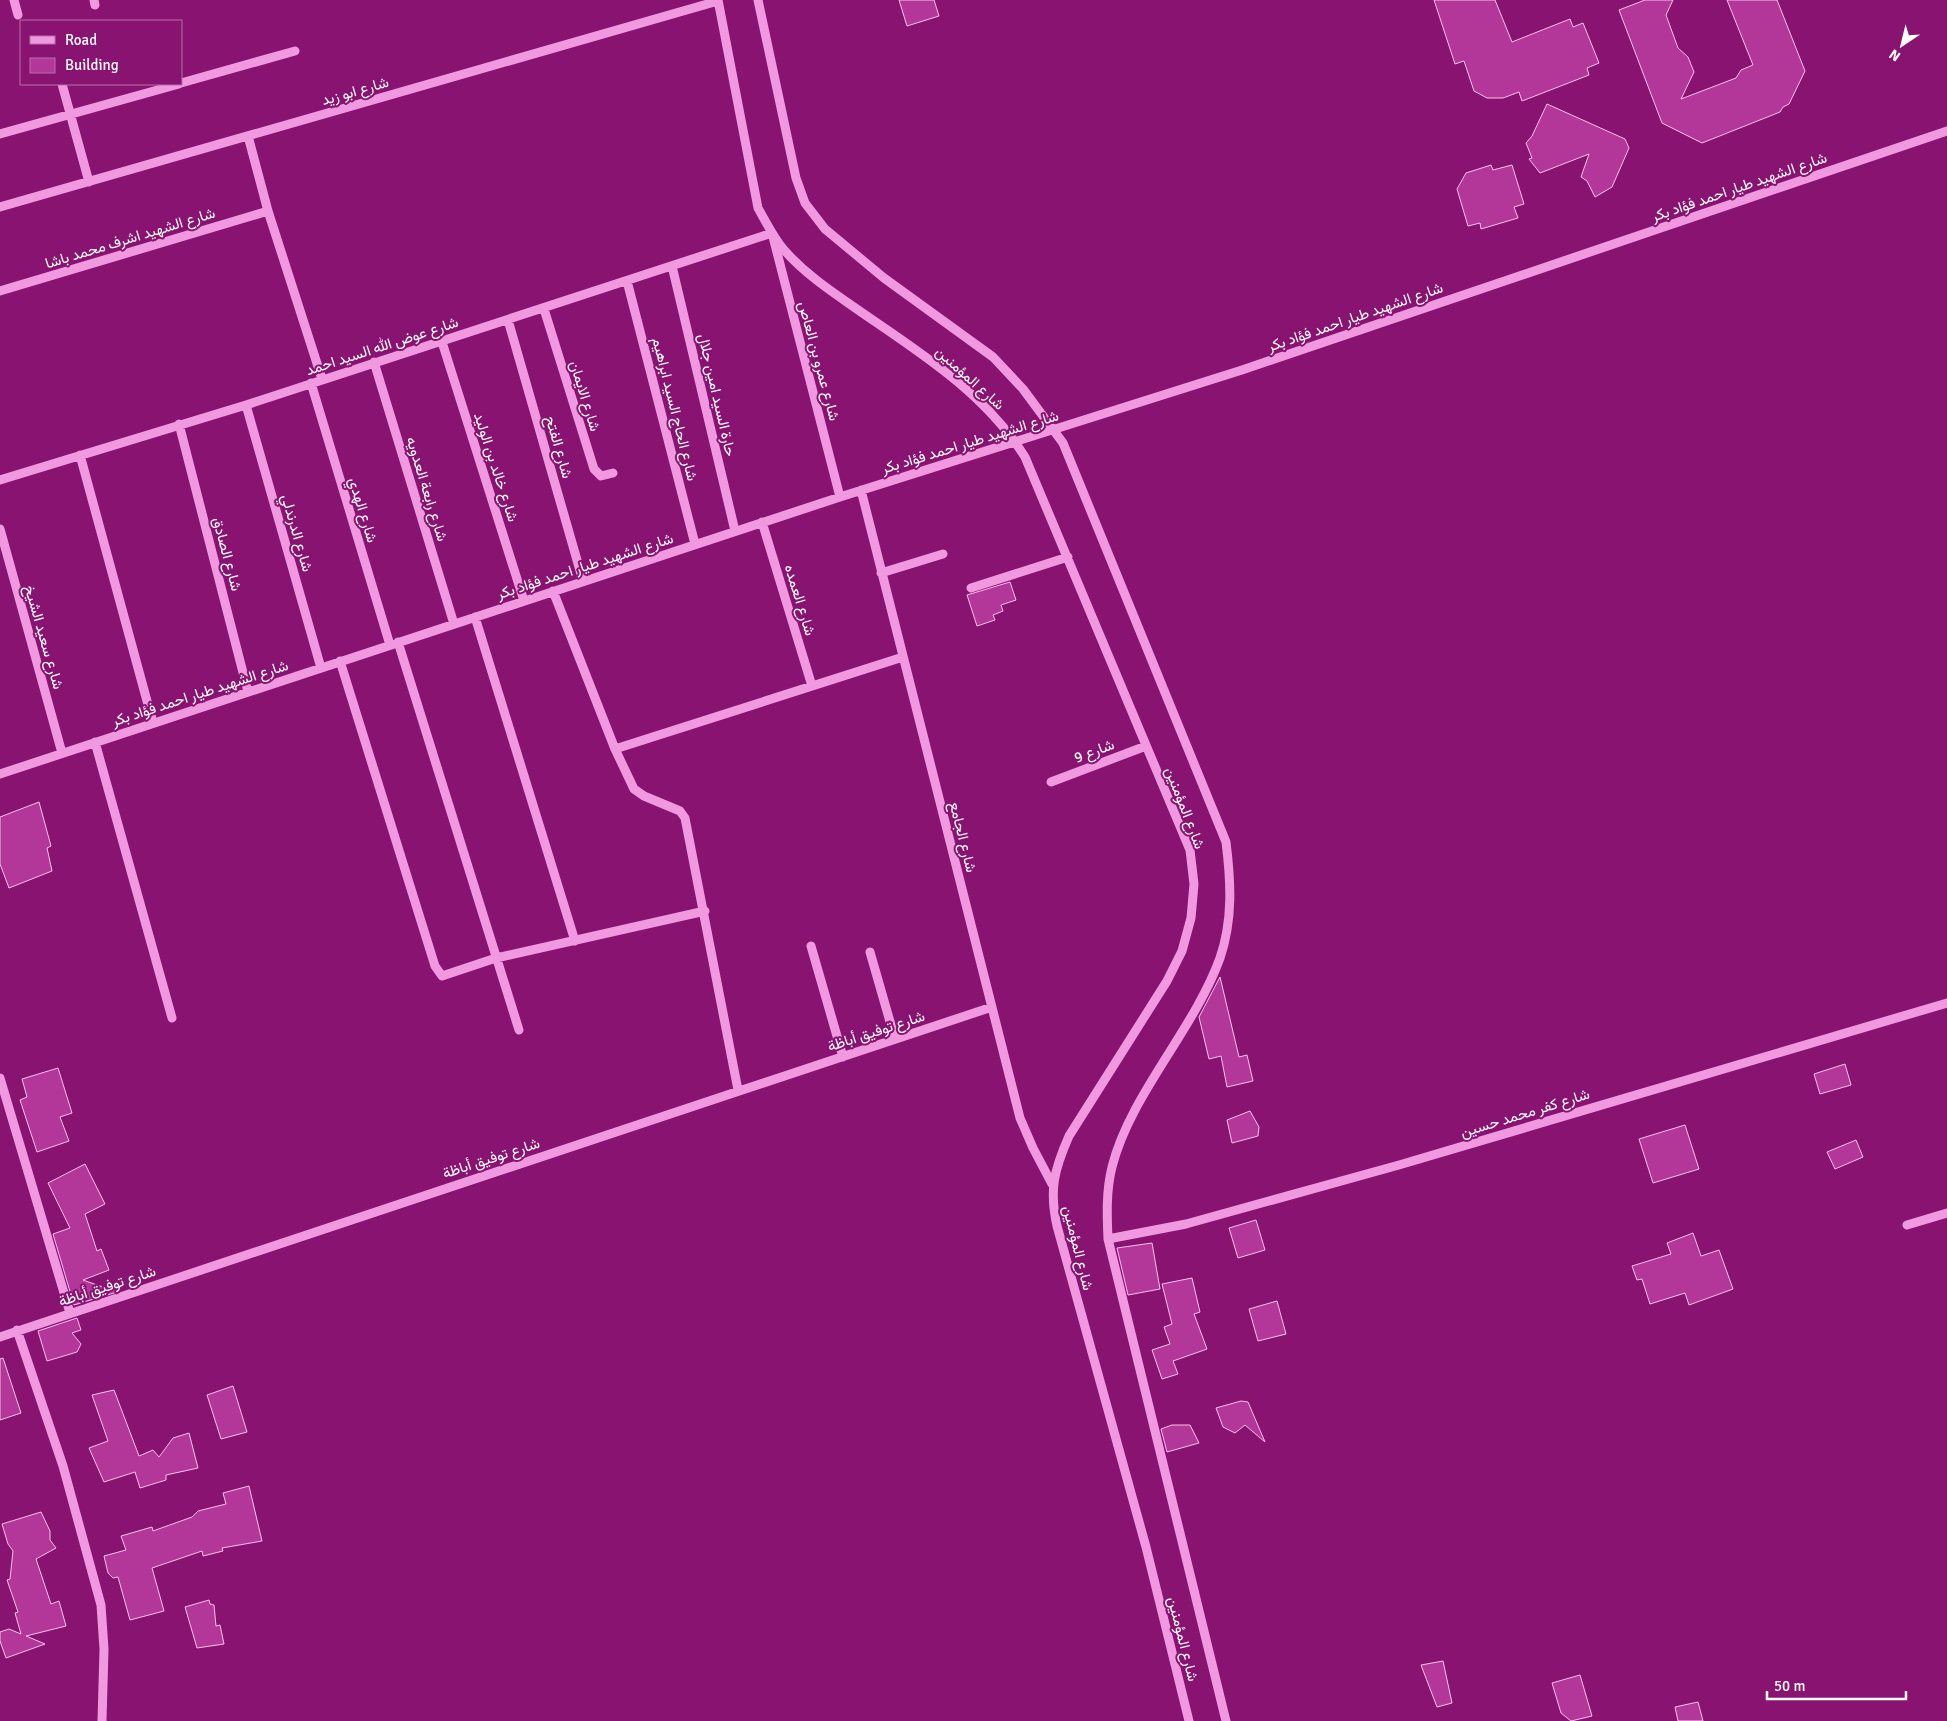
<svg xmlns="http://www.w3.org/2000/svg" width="1947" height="1721" viewBox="0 0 1947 1721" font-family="Signika,Vazirmatn,sans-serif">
	<rect width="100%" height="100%" fill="#891371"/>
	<path fill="#b23799" stroke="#fcc0f0" d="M 899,0 L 934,0 L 939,16 L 907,26 Z
		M 1434,0 L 1495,0 L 1512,42 L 1570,19 L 1573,27 L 1583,23 L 1599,63 L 1587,68 L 1589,75 L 1522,101 L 1519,92 L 1503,98 L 1487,98 L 1474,91 L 1464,61 L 1455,64 Z
		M 1645,0 L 1673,0 L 1666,15 L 1678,48 L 1688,57 L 1694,72 L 1681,99 L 1736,78 L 1741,70 L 1753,65 L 1727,0 L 1777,0 L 1805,71 L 1789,104 L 1783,107 L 1780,112 L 1702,143 L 1662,123 L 1619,10 Z
		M 1547,104 L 1625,139 L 1629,148 L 1612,187 L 1595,197 L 1587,181 L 1581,177 L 1589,154 L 1540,173 L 1529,159 L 1532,158 L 1526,143 L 1532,136 Z
		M 1491,165 L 1493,170 L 1512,165 L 1524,204 L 1514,207 L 1518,218 L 1481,229 L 1480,223 L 1468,226 L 1457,189 L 1466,173 Z
		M 1010,582 L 1016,600 L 1001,605 L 1003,611 L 993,615 L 995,620 L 977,626 L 967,595 Z
		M 39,802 L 51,846 L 47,848 L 52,871 L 9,888 L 0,864 L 0,817 Z
		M 1220,977 L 1239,1057 L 1247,1055 L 1253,1081 L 1227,1087 L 1221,1056 L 1209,1059 L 1199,1017 Z
		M 1845,1064 L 1851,1085 L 1820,1094 L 1814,1074 Z
		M 58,1068 L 72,1113 L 60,1117 L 69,1141 L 37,1152 L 20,1100 L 27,1097 L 22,1079 Z
		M 1250,1111 L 1259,1127 L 1258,1136 L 1232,1143 L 1227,1120 Z
		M 1685,1125 L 1699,1169 L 1653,1183 L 1639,1139 Z
		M 1856,1140 L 1863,1157 L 1835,1169 L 1827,1152 Z
		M 85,1164 L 105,1204 L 85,1214 L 97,1251 L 101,1249 L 109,1270 L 83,1280 L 117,1292 L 74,1305 L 53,1234 L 70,1228 L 48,1183 Z
		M 1256,1220 L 1265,1250 L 1238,1258 L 1229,1228 Z
		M 1693,1233 L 1701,1256 L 1719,1250 L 1733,1289 L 1689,1305 L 1685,1293 L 1650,1304 L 1642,1279 L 1637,1280 L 1632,1266 L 1671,1254 L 1667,1243 Z
		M 1152,1243 L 1160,1289 L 1128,1295 L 1117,1248 Z
		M 1192,1278 L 1200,1312 L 1194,1314 L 1207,1349 L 1173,1361 L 1178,1374 L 1162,1379 L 1152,1350 L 1170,1344 L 1164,1327 L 1172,1324 L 1162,1284 Z
		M 1277,1301 L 1286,1334 L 1258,1341 L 1249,1309 Z
		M 77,1318 L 81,1330 L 72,1333 L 81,1344 L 77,1352 L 47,1361 L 38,1331 Z
		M 3,1358 L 21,1413 L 0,1420 L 0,1359 Z
		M 233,1386 L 247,1432 L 221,1439 L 207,1395 Z
		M 114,1390 L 139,1456 L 153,1450 L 159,1457 L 173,1438 L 189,1433 L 198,1468 L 166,1475 L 166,1480 L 140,1488 L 135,1472 L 104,1482 L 89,1448 L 108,1441 L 92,1395 Z
		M 1241,1401 L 1248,1402 L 1265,1442 L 1245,1425 L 1235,1433 L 1223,1427 L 1216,1408 Z
		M 1172,1425 L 1190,1425 L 1199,1443 L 1167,1452 L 1161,1429 Z
		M 249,1486 L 262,1541 L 222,1548 L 223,1551 L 203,1556 L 202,1551 L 152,1568 L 164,1611 L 130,1620 L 118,1577 L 113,1578 L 108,1573 L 104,1556 L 126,1550 L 121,1536 L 152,1527 L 153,1531 L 192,1517 L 198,1511 L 226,1504 L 223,1493 Z
		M 41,1512 L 50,1531 L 50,1540 L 56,1548 L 36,1559 L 51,1604 L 59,1601 L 66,1626 L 26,1636 L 45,1644 L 6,1658 L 0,1641 L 0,1632 L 9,1629 L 21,1634 L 15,1613 L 18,1612 L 7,1580 L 10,1579 L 13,1551 L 8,1544 L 2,1524 Z
		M 209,1600 L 210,1604 L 214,1605 L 216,1626 L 220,1625 L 224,1644 L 197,1648 L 185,1607 Z
		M 1443,1661 L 1452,1703 L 1437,1707 L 1421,1665 Z
		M 1580,1675 L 1592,1716 L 1571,1721 L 1561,1713 L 1552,1683 Z
		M 1698,1702 L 1703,1721 L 1678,1721 L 1675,1707 Z"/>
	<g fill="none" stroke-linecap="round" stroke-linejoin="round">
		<path stroke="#f099e0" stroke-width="9" d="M 14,0 L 18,15
			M 94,0 L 95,5
			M 718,0 L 758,208 C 766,222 773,237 784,250 C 806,275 834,293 861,312 C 921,353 986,394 1025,457 L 1190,850 L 1194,884 L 1191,918 L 1182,951 L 1167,981 L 1069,1136 C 1054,1170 1049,1190 1057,1226 L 1146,1547 L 1189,1721
			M 758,0 L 796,178 L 805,203 L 825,229 L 884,278 L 993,357 L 1023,389 L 1063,443 L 1226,842 C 1231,882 1233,920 1220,958 C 1194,1030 1130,1095 1112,1167 C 1106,1191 1107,1215 1108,1239 L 1226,1721
			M 181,83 L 295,51
			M 62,84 L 89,182
			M 0,134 L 179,84
			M 248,136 L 268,211 L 322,379
			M 0,207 L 718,1
			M 672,266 L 735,531
			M 627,281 L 695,544
			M 0,291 L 268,211
			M 544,309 L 594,469 L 601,476 L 613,473
			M 508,320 L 583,581
			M 442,342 L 524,601
			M 374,362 L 454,624
			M 311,383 L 390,645
			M 246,405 L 321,668
			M 179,424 L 248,692
			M 80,455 L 153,723
			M 0,480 L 246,405 L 772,233 L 840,497
			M 861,490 L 1020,1118 L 1033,1148 L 1052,1184
			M 762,522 L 812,686
			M 0,529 L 62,753
			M 881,573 L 943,554
			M 971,588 L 1068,557
			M 553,591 L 615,749 L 634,789 L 644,796 L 680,811 L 685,818 L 738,1090
			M 475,617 L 575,941
			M 398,642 L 519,1030
			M 340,661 L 435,966 L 442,976 L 496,958 L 705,911
			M 95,742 L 172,1018
			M 615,749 L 903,657
			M 0,774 L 840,497 L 1242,370 L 1947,131
			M 1051,782 L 1146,746
			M 811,946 L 843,1057
			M 870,952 L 895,1039
			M 0,1078 L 70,1313
			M 1907,1225 L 1947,1213
			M 1108,1239 L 1186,1224 L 1399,1165 L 1947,1003
			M 17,1330 L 63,1466 L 101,1605 L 104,1649 L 102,1721
			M 0,1337 L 992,1007"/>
	</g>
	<g text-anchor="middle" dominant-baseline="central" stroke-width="4" stroke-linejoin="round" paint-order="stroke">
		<g font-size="15" fill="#fff" stroke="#891371">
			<text transform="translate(355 91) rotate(-16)">شارع ابو زيد</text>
			<text transform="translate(1739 187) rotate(-19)">شارع الشهيد طيار احمد فؤاد بكر</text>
			<text transform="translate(130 238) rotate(-17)">شارع الشهيد اشرف محمد باشا</text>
			<text transform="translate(1355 317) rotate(-19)">شارع الشهيد طيار احمد فؤاد بكر</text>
			<text transform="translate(382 346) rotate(-18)">شارع عوض الله السيد احمد</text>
			<text transform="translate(819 361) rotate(75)">شارع عمرو بن العاص</text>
			<text transform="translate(970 378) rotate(42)">شارع المؤمنين</text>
			<text transform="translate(717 395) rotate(77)">حارة السيد امين جلال</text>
			<text transform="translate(585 396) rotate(73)">شارع الايمان</text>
			<text transform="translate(675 409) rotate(76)">شارع الحاج السيد ابراهيم</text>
			<text transform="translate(970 442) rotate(-17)">شارع الشهيد طيار احمد فؤاد بكر</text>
			<text transform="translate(559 447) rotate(74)">شارع الفتح</text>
			<text transform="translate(496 467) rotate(72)">شارع خالد بن الوليد</text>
			<text transform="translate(427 489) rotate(73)">شارع رابعة العدويه</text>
			<text transform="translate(363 510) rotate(73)">شارع الهدي</text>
			<text transform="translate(297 533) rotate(74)">شارع الدرندلي</text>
			<text transform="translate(227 554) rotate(75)">شارع الصادق</text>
			<text transform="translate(585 566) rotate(-18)">شارع الشهيد طيار احمد فؤاد بكر</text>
			<text transform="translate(800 600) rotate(73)">شارع العمده</text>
			<text transform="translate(44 637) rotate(74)">شارع سعيد الشيخ</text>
			<text transform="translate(200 693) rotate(-18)">شارع الشهيد طيار احمد فؤاد بكر</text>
			<text transform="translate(1094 751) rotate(-21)">شارع 9</text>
			<text transform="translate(1185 808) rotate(69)">شارع المؤمنين</text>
			<text transform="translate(963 837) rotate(76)">شارع الجامع</text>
			<text transform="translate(876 1031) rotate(-18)">شارع توفيق أباظة</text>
			<text transform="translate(1525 1113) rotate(-17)">شارع كفر محمد حسين</text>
			<text transform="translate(491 1158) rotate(-18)">شارع توفيق أباظة</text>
			<text transform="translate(1078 1248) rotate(76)">شارع المؤمنين</text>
			<text transform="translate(107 1286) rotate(-18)">شارع توفيق أباظة</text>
			<text transform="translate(1183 1639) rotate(76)">شارع المؤمنين</text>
		</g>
	</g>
	<rect x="20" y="20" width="162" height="65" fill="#891371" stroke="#b871aa"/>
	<rect x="30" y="36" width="25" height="8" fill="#f099e0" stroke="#b871aa"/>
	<text x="65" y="45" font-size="15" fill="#ffffff">Road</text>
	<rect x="30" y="58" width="25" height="15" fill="#b23799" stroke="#b871aa"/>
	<text x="65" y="70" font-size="15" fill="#ffffff">Building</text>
	<g transform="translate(1902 45) rotate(215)" stroke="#891371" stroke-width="4" paint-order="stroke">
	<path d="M0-4L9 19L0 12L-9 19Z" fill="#ffffff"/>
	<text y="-8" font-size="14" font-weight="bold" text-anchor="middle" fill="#ffffff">N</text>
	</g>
	<path d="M1767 1691v8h139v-8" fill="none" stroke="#ffffff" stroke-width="2.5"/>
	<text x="1774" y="1691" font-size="15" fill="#ffffff" stroke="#891371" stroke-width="4" paint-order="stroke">50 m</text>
</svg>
